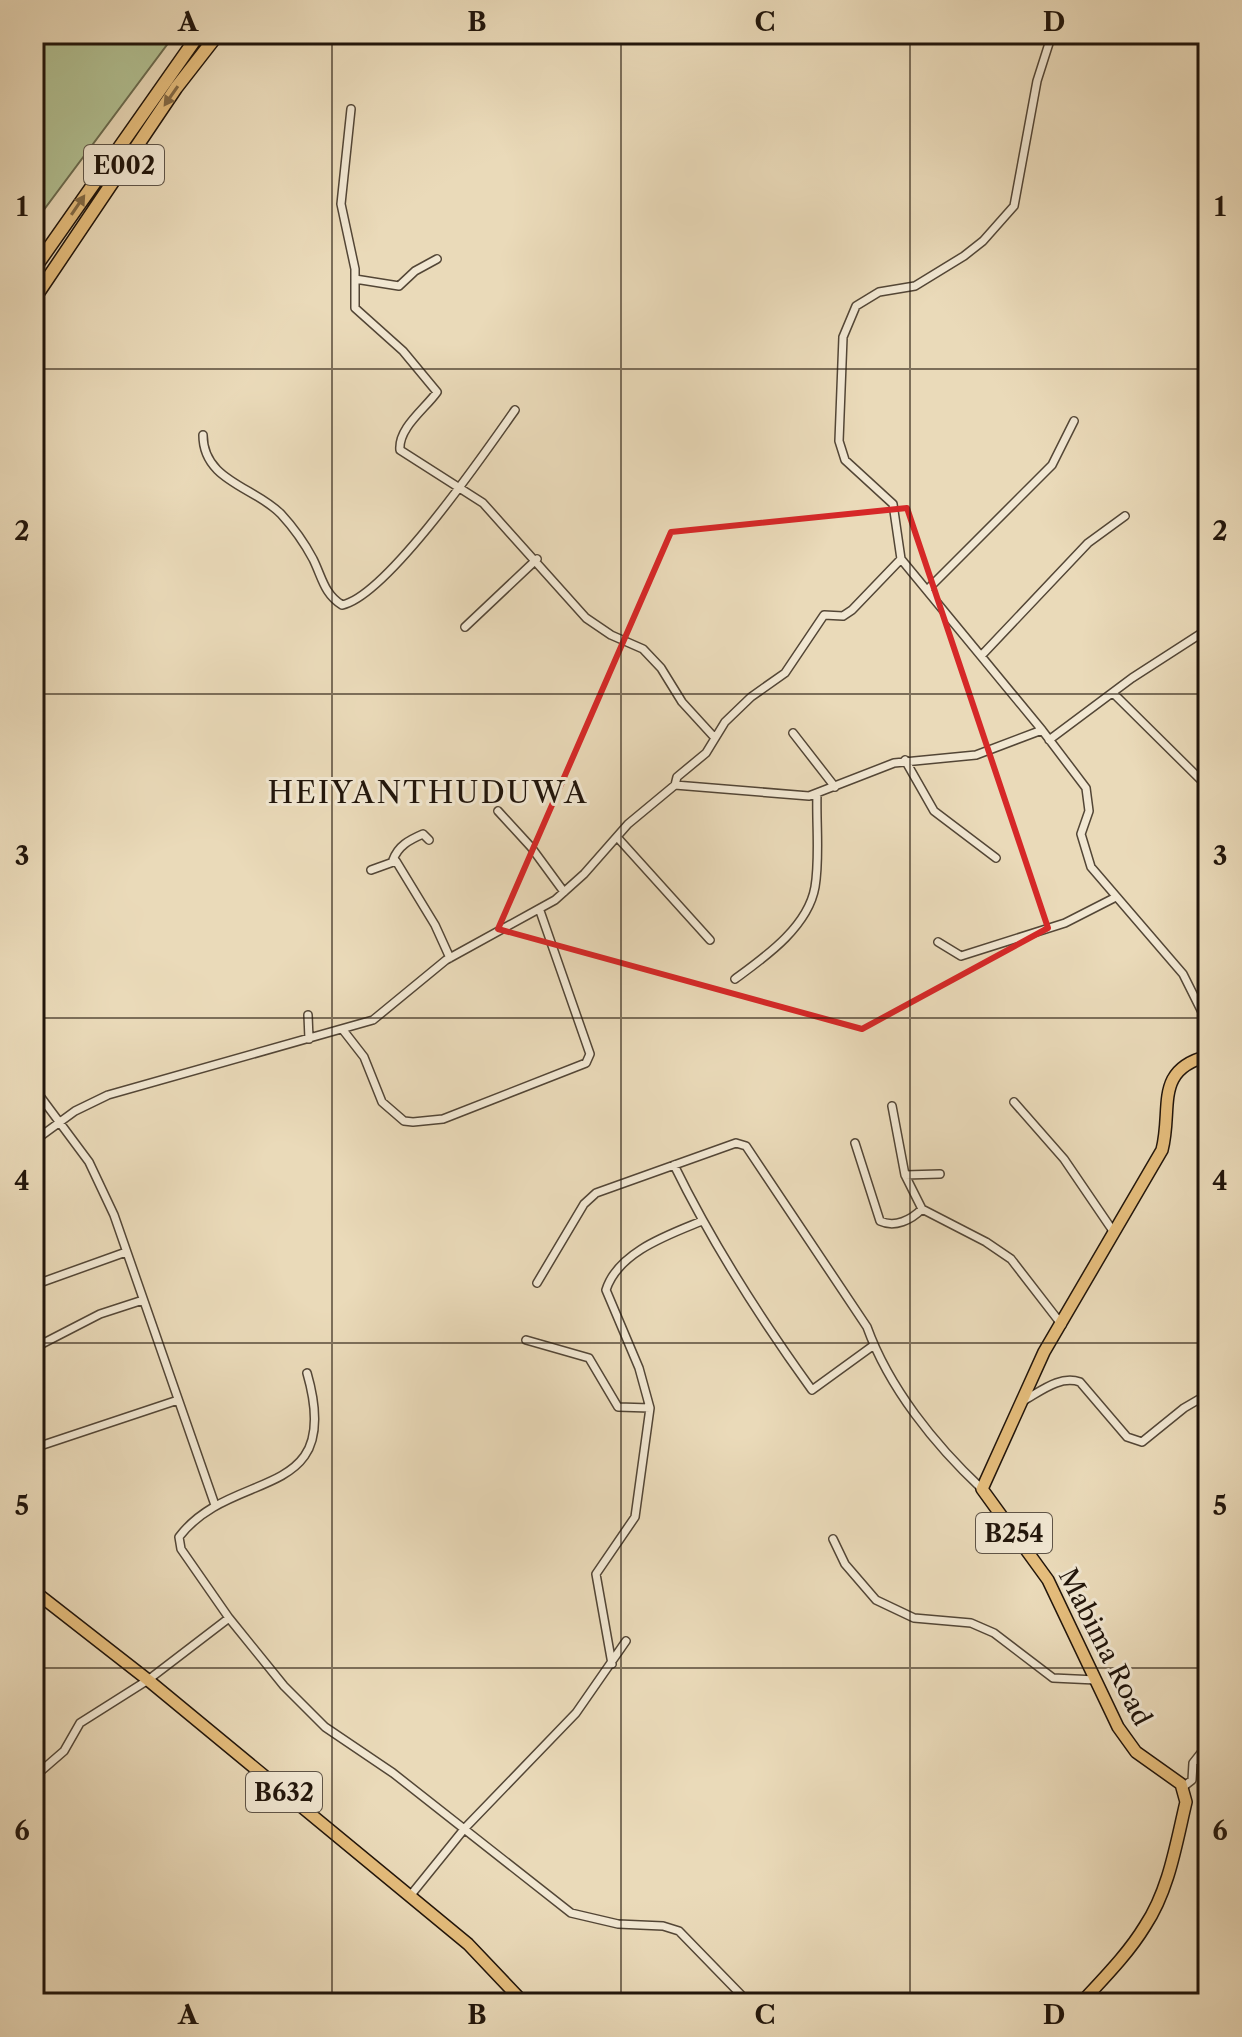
<svg xmlns="http://www.w3.org/2000/svg" width="1242" height="2037" viewBox="0 0 1242 2037" font-family="'Libre Caslon Text',serif">
	<rect width="100%" height="100%" fill="#eadab9"/>
	<filter id="stains"><feTurbulence type="fractalNoise" baseFrequency=".0025" numOctaves="4"/><feColorMatrix values="0 0 0 0 .2 0 0 0 0 .09 0 0 0 0 .02 0 0 0 .5 -.17"/></filter>
	<radialGradient id="worn" r=".72"><stop offset=".6" stop-color="#630" stop-opacity="0"/><stop offset="1" stop-color="#630" stop-opacity=".3"/></radialGradient>
	<path fill="#b2c193" stroke="#6a6b4f" stroke-width="2" d="M 34,34 L 175,34 L 34,223 Z"/>
	<g fill="none" stroke-linecap="round" stroke-linejoin="round">
		<g stroke="#534636" stroke-width="10">
			<path id="minor" d="M 351,109 L 341,204 L 355,269 L 355,308 L 403,351 L 437,392 C 425,409 398,428 400,450 L 483,503 L 586,618 L 611,635 L 643,649 L 661,668 L 682,702 L 714,737
				M 355,279 L 399,286 L 415,271 L 437,259
				M 203,435 C 203,481 255,487 281,514 C 293,527 305,544 313,559 C 322,577 324,594 342,605 C 387,596 486,451 515,410
				M 927,590 L 1052,465 L 1074,421
				M 465,627 L 537,559
				M 981,656 L 1088,543 L 1125,516
				M 1113,693 L 1208,787
				M 1042,730 L 901,559 L 893,504 L 845,460 L 839,441 L 843,337 L 856,306 L 879,292 L 915,286 L 964,256 L 983,241 L 1014,206 L 1037,81 L 1052,34
				M 793,733 L 835,787
				M 1049,740 L 1132,678 L 1208,629
				M 905,760 L 934,811 L 996,858
				M 675,785 L 677,777 L 706,753 L 725,722 L 751,697 L 785,673 L 824,615 L 843,616 L 852,610 L 901,559
				M 498,811 L 531,847 L 564,892
				M 617,837 L 710,940
				M 393,860 C 398,846 409,840 423,834 L 429,840
				M 371,870 L 396,861 L 435,925 L 450,958
				M 938,942 L 961,956 L 1065,923 L 1116,897
				M 735,979 C 765,957 808,927 815,887 C 820,858 816,824 817,794
				M 308,1015 L 309,1039
				M 343,1030 L 364,1057 L 382,1102 L 404,1121 L 413,1122 L 443,1119 L 586,1063 L 590,1054 L 540,911
				M 34,1088 L 89,1162 L 114,1215 L 215,1505
				M 1014,1102 L 1064,1159 L 1113,1231
				M 892,1106 L 905,1175 L 922,1209 L 986,1242 L 1011,1259 L 1062,1325
				M 34,1141 L 75,1111 L 108,1095 L 373,1020 L 446,960 L 555,900 L 584,874 L 628,824 L 675,785 L 809,796 L 894,763 L 976,755 L 1042,730 L 1086,788 L 1089,811 L 1081,834 L 1091,867 L 1183,974 L 1208,1024
				M 855,1143 L 880,1221 C 895,1228 911,1220 922,1209
				M 674,1165 C 713,1245 760,1318 812,1390 L 874,1345
				M 905,1175 L 940,1174
				M 537,1283 L 584,1204 L 596,1193 L 736,1143 L 746,1146 L 867,1327 C 889,1388 935,1445 982,1489
				M 34,1285 L 126,1252
				M 526,1340 L 589,1358 L 618,1407 L 650,1408
				M 34,1348 L 100,1314 L 143,1300
				M 307,1373 C 345,1505 233,1466 179,1537 L 181,1549 L 229,1618 L 284,1686 L 325,1727 L 393,1773 L 571,1913 L 618,1924 L 663,1926 L 679,1931 L 749,2003
				M 1023,1401 C 1041,1391 1060,1375 1080,1382 L 1127,1437 L 1142,1442 L 1184,1408 L 1208,1394
				M 34,1448 L 178,1400
				M 833,1539 L 845,1564 L 876,1600 L 914,1618 L 971,1623 L 994,1633 L 1053,1678 L 1096,1680
				M 612,1664 L 596,1574 L 635,1517 L 650,1408 L 639,1368 L 606,1290 C 618,1252 668,1235 702,1221
				M 34,1777 L 64,1751 L 80,1723 L 148,1680 L 229,1618
				M 1183,1787 L 1192,1780 L 1193,1763 L 1208,1744
				M 410,1896 L 465,1828 L 576,1713 L 626,1641"/>
		</g>
		<g stroke="#21150b" stroke-width="14">
			<path id="primary" d="M 34,1591 L 148,1680 L 468,1944 L 524,2003
				M 1081,2003 C 1103,1979 1128,1954 1145,1926 C 1169,1890 1176,1844 1186,1802 L 1181,1784 L 1136,1752 L 1118,1727 L 1048,1580 L 982,1489 L 1044,1352 L 1162,1150 C 1173,1108 1153,1070 1208,1056"/>
		</g>
		<g stroke="#21150b" stroke-width="15">
			<path id="motorway" d="M 34,269 L 199,34
				M 34,299 L 176,88 L 218,34"/>
		</g>
		<use href="#minor" stroke="#f1e7d2" stroke-width="7"/>
		<use href="#primary" stroke="#e5bd7c" stroke-width="11"/>
		<use href="#motorway" stroke="#e5bd7c" stroke-width="12"/>
	</g>
	<defs><path id="oneway-solid" d="M-6-.8H1V-3.2L6.5 0L1 3.2V.8H-6Z" transform="scale(2)"/></defs>
	<g fill="#836944">
		<use href="#oneway-solid" transform="translate(171 96) rotate(125)"/>
		<use href="#oneway-solid" transform="translate(78 205) rotate(-56)"/>
	</g>
	<path fill="none" stroke="#d62828" stroke-width="6" stroke-linejoin="round" d="M 907,508 L 1048,928 L 862,1029 L 498,929 L 671,532 Z"/>
	<path fill="none" stroke="#21150b" stroke-width="2" stroke-opacity="0.55" d="M 332,34 L 332,2003M 621,34 L 621,2003M 910,34 L 910,2003M 34,369 L 1208,369M 34,694 L 1208,694M 34,1018 L 1208,1018M 34,1343 L 1208,1343M 34,1668 L 1208,1668"/>
	<g text-anchor="middle" dominant-baseline="central" stroke-width="6" stroke-linejoin="round" paint-order="stroke">
		<g fill="#f1e7d2" stroke="#5f5447" stroke-width="2">
			<rect x="84" y="145" width="80" height="40" rx="6"/>
			<rect x="976" y="1513" width="76" height="40" rx="6"/>
			<rect x="246" y="1772" width="76" height="40" rx="6"/>
		</g>
		<g font-size="24" font-weight="bold" fill="#21150b">
			<text x="124" y="165">E002</text>
			<text x="1014" y="1533">B254</text>
			<text x="284" y="1792">B632</text>
		</g>
		<g font-size="26" fill="#21150b" stroke="#f1e7d2">
			<text transform="translate(1105 1647) rotate(63)">Mabima Road</text>
		</g>
		<g font-size="30" letter-spacing="2" fill="#21150b" stroke="#f1e7d2">
			<text x="428" y="792">HEIYANTHUDUWA</text>
		</g>
	</g>
	<rect width="1242" height="2037" fill="none" stroke="#eadab9" stroke-width="88"/>
	<rect x="44" y="44" width="1154" height="1949" fill="none" stroke="#21150b" stroke-width="3"/>
	<g font-size="26" text-anchor="middle" font-weight="bold" fill="#21150b">
		<text x="188" y="31">A</text>
		<text x="477" y="31">B</text>
		<text x="765" y="31">C</text>
		<text x="1054" y="31">D</text>
		<text x="22" y="216">1</text>
		<text x="1220" y="216">1</text>
		<text x="22" y="540">2</text>
		<text x="1220" y="540">2</text>
		<text x="22" y="865">3</text>
		<text x="1220" y="865">3</text>
		<text x="22" y="1190">4</text>
		<text x="1220" y="1190">4</text>
		<text x="22" y="1515">5</text>
		<text x="1220" y="1515">5</text>
		<text x="22" y="1840">6</text>
		<text x="1220" y="1840">6</text>
		<text x="188" y="2024">A</text>
		<text x="477" y="2024">B</text>
		<text x="765" y="2024">C</text>
		<text x="1054" y="2024">D</text>
	</g>
	<rect width="100%" height="100%" filter="url(#stains)"/>
	<rect width="100%" height="100%" fill="url(#worn)"/>
</svg>
